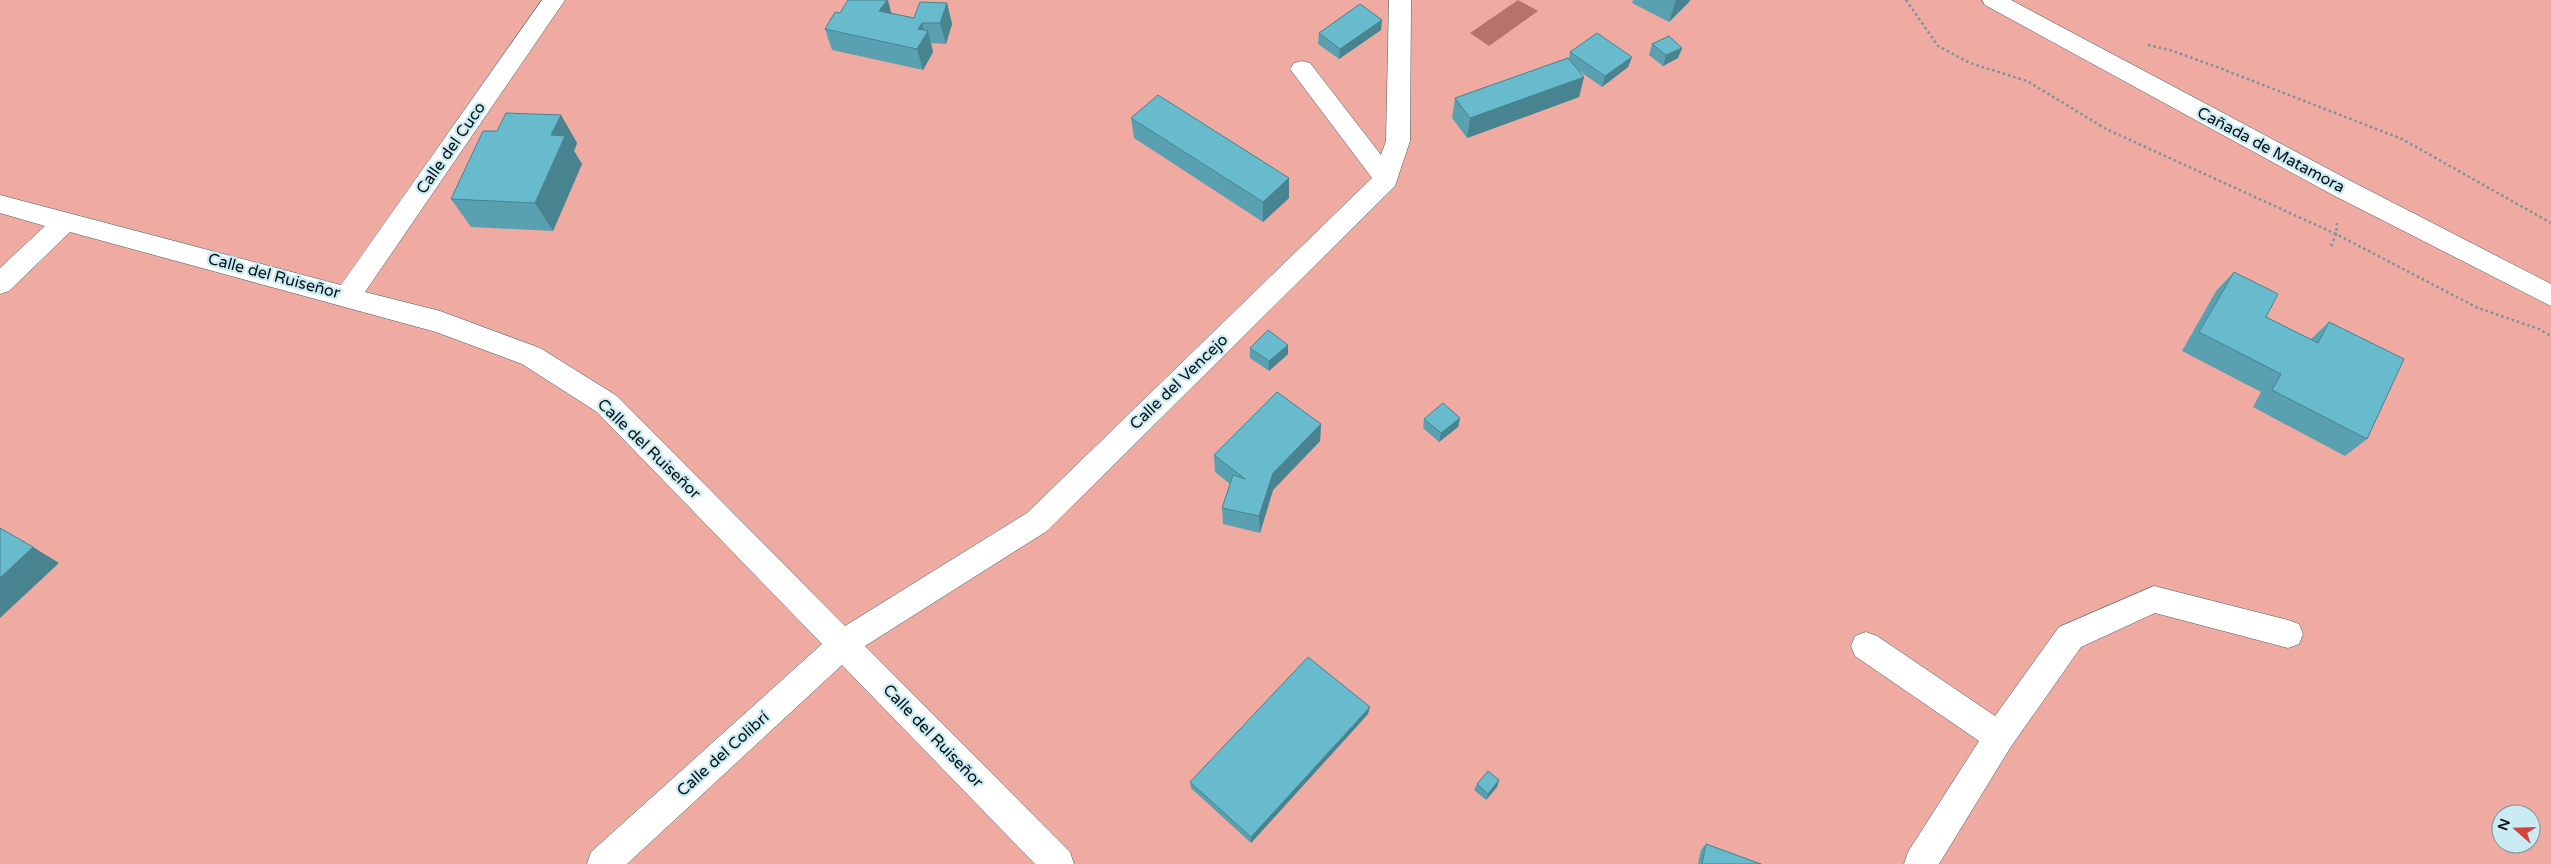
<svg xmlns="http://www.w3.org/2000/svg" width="2551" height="864" viewBox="0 0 2551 864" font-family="'Varela Round',sans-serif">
	<rect width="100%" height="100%" fill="#cbebf3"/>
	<path fill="#efaaa2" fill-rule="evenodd" d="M 0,0 L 2551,0 L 2551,864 L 0,864 ZM 2501,814 L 2531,814 L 2531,844 L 2501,844 Z"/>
	<path fill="#b6736c" d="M 1518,0 L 1538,11 L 1489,46 L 1470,33 Z"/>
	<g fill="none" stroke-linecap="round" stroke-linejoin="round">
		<g stroke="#446067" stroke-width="1">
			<path id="minor" d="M 542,0 L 565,0 L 365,292 L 440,311 L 540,348 L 617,396 L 845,626 L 1027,513 L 1372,178 L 1290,69 L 1294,63 L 1302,61 L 1310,63 L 1381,155 L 1386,141 L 1389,0 L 1411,0 L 1410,141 L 1395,186 L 1047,531 L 865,646 L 1070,852 L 1074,864 L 1035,864 L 842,665 L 627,864 L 587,864 L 591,852 L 822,644 L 597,412 L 522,364 L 436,332 L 70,232 L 9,291 L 0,294 L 0,268 L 45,226 L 0,213 L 0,195 L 341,285 Z
				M 1982,0 L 2011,0 L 2349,180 L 2551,284 L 2551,306 L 2331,194 L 1985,5 Z
				M 2154,586 L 2288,620 L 2299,624 L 2303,634 L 2299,644 L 2288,648 L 2155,613 L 2081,647 L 2010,748 L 1939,864 L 1904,864 L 1908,852 L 1979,741 L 1855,656 L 1851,646 L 1855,636 L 1866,632 L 1877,636 L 1995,716 L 2059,627 Z"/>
		</g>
		<path stroke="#7c949a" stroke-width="2.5" stroke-dasharray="2.5 3" stroke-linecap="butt" d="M 1906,0 L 1938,46 L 1970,63 L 2027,81 L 2106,129 L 2336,234 L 2478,308 L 2539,329 L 2551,336
			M 2148,45 L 2170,50 L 2217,67 L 2402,139 L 2551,223
			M 2331,246 L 2336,234 L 2337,223"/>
		<use href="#minor" fill="#fff" fill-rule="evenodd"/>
	</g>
	<path fill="#59a1b0" d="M 1633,0 L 1690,0 L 1689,2 L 1669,22 L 1632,3 Z
		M 947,3 L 952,24 L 946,44 L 931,43 L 933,52 L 923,70 L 832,50 L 825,29 L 840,13 L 891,13 L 914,18 Z
		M 1381,30 L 1339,59 L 1318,44 L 1319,33 Z
		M 1652,44 L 1682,48 L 1678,58 L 1663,66 L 1649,55 Z
		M 1570,52 L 1632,57 L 1628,67 L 1602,87 L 1578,70 L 1584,77 L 1579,97 L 1467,138 L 1452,118 L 1455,98 L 1569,58 Z
		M 561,115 L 577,143 L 574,151 L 582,164 L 553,231 L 471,227 L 451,199 Z
		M 1131,118 L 1289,178 L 1289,198 L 1263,222 L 1134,138 Z
		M 2234,272 L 2266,317 L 2311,339 L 2329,322 L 2367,439 L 2345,456 L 2253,407 L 2261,392 L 2182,351 L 2216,291 Z
		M 1288,345 L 1288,354 L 1269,371 L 1250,358 L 1250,348 Z
		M 1460,418 L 1458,427 L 1439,442 L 1423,428 L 1424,419 Z
		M 1321,424 L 1320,441 L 1273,490 L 1260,533 L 1223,524 L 1222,508 L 1230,484 L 1215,472 L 1214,455 Z
		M 1368,714 L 1251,843 L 1191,788 L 1190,782 Z
		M 1499,780 L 1497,787 L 1486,800 L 1474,790 L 1477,784 Z
		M 1706,844 L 1761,864 L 1698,864 L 1701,850 Z"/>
	<path fill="#488390" d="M 887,0 L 888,0 L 893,20 L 879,11 Z
		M 1676,0 L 1690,0 L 1689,2 L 1669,22 Z
		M 947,3 L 952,24 L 946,44 L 940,23 Z
		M 1382,20 L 1381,30 L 1339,59 L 1340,49 Z
		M 922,23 L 925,35 L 928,31 L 933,52 L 923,70 L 917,49 L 918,29 Z
		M 1682,48 L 1678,58 L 1663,66 L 1666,55 Z
		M 1632,57 L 1628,67 L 1602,87 L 1605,76 Z
		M 1584,77 L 1579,97 L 1467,138 L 1470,118 Z
		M 561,115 L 577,143 L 574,151 L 582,164 L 553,231 L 535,203 L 551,135 Z
		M 1289,178 L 1289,198 L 1263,222 L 1263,202 Z
		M 1288,345 L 1288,354 L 1269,371 L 1269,361 Z
		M 1460,418 L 1458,427 L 1439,442 L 1441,433 Z
		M 1321,424 L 1320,441 L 1273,490 L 1260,533 L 1259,516 L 1273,473 Z
		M 33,547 L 59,563 L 0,618 L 0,578 Z
		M 1370,707 L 1368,714 L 1251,843 L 1251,837 Z
		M 1499,780 L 1497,787 L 1486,800 L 1488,794 Z"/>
	<path fill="#67bbcd" stroke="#488390" d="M 848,0 L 887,0 L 879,11 L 914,18 L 920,2 L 947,3 L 940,23 L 922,23 L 918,29 L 928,31 L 917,49 L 825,29 L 835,12 L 840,13 Z
		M 1360,4 L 1382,20 L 1340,49 L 1319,33 Z
		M 1597,33 L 1632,57 L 1605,76 L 1570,52 Z
		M 1669,36 L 1682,48 L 1666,55 L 1652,44 Z
		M 1568,58 L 1584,77 L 1470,118 L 1455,98 Z
		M 1158,95 L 1289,178 L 1263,202 L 1131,118 Z
		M 506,113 L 561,115 L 551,135 L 565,136 L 535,203 L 451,199 L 483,131 L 497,131 Z
		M 2234,272 L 2278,294 L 2266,317 L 2318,343 L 2329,322 L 2404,359 L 2367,439 L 2272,390 L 2281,374 L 2199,332 Z
		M 1268,330 L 1288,345 L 1269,361 L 1250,348 Z
		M 1277,392 L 1321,424 L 1273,473 L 1259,516 L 1222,508 L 1233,475 L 1245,479 L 1214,455 Z
		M 1443,403 L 1460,418 L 1441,433 L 1424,419 Z
		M 0,528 L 33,547 L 0,578 Z
		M 1308,657 L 1370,707 L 1251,837 L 1190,782 Z
		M 1488,771 L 1499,780 L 1488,794 L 1477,784 Z
		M 1706,844 L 1761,864 L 1702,864 Z"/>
	<g text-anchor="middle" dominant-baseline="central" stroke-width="4.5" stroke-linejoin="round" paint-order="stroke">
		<g font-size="16" fill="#061114" stroke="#cbebf3">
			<text transform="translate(451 148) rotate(-55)">Calle del Cuco</text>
			<text transform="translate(2271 150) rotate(28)">Cañada de Matamora</text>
			<text transform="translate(274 276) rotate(15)">Calle del Ruiseñor</text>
			<text transform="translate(1179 382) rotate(-44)">Calle del Vencejo</text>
			<text transform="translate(649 449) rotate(44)">Calle del Ruiseñor</text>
			<text transform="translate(933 736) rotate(46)">Calle del Ruiseñor</text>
			<text transform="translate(723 754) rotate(-42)">Calle del Colibrí</text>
		</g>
	</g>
	<g transform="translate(2516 829) rotate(290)"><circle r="24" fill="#cbebf3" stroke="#7c949a"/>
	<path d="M0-4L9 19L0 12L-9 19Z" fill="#d2443e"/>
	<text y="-8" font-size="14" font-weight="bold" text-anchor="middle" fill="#061114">N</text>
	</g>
</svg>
